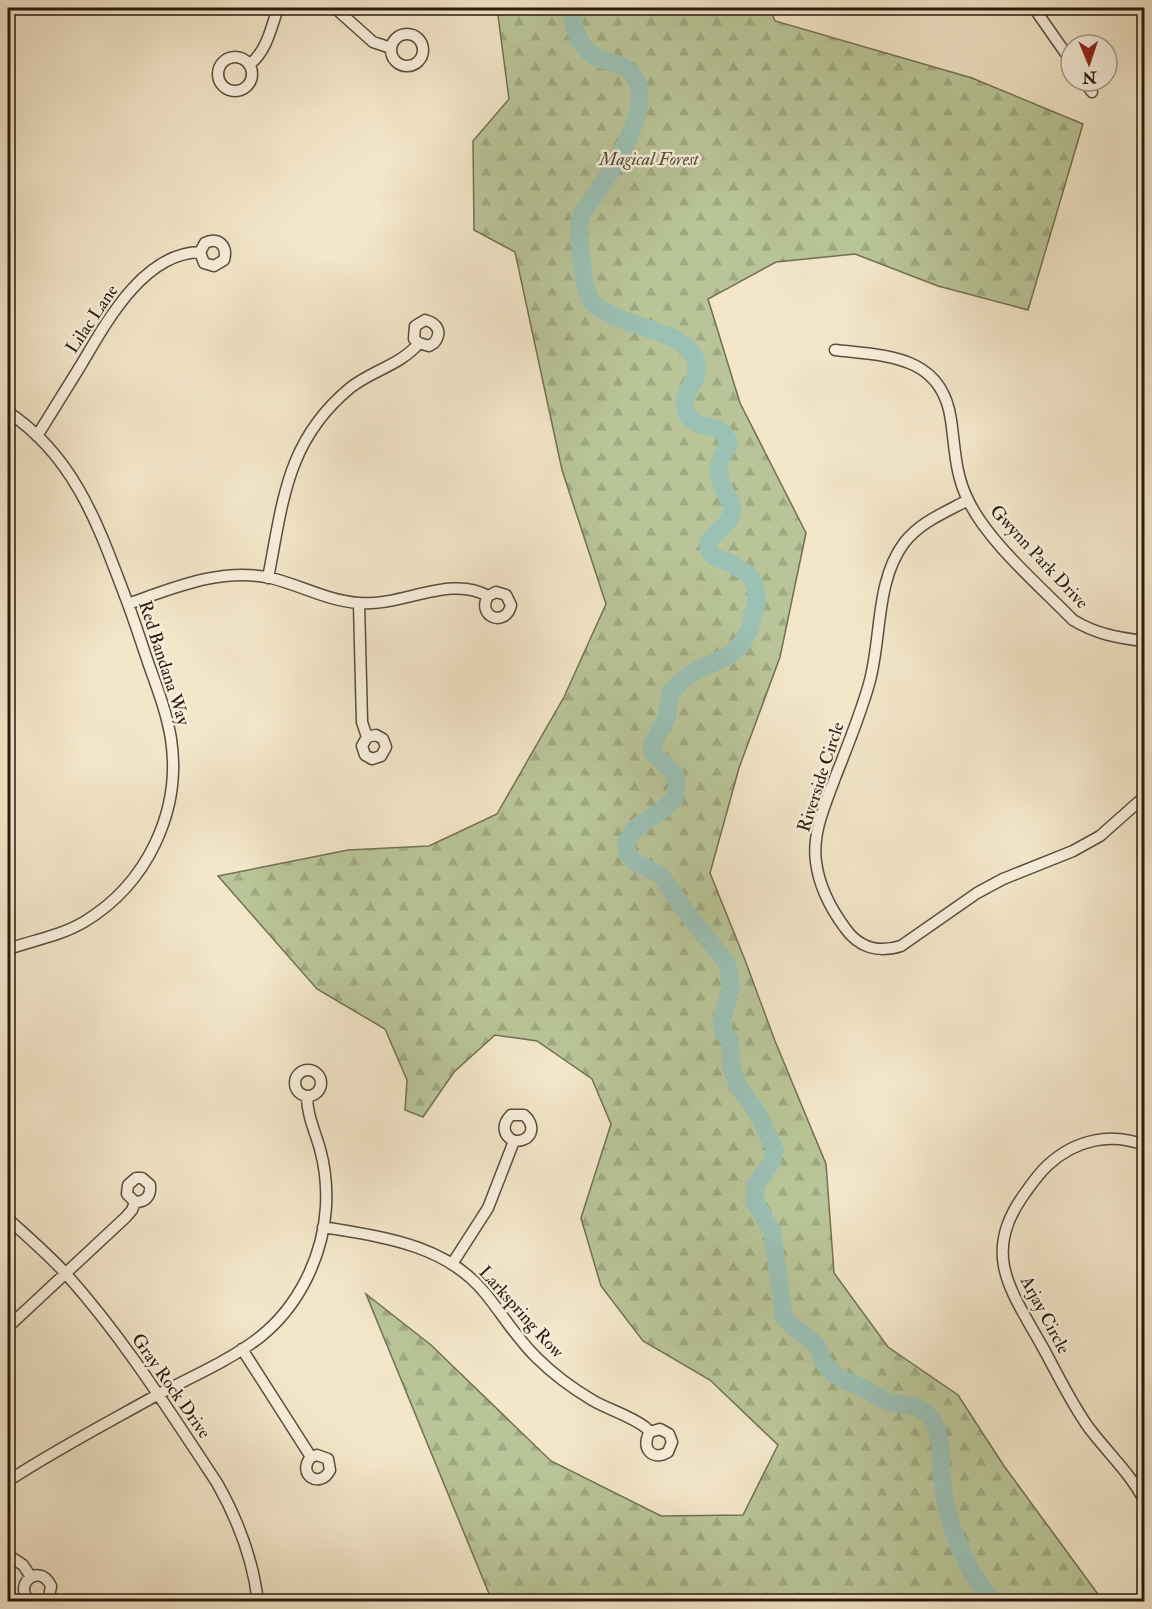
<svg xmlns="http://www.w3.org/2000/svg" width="1152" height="1609" viewBox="0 0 1152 1609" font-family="'IM FELL Double Pica',serif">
	<defs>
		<pattern id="forest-firs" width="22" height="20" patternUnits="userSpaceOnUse" patternTransform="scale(1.5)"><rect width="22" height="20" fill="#b9c598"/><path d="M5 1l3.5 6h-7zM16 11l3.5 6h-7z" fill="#9fa982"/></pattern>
	</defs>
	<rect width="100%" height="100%" fill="#f3e6c9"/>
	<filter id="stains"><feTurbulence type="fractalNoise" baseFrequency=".00333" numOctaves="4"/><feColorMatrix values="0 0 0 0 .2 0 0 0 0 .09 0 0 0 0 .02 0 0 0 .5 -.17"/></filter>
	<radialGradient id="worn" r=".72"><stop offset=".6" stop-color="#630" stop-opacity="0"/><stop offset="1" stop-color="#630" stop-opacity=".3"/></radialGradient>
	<path fill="url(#forest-firs)" stroke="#717053" stroke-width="1.5" d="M 497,8 L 770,8 L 775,21 L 972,78 L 1083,124 L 1028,310 L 938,286 L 855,254 L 776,262 L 708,299 L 740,403 L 806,533 L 780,657 L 739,768 L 710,873 L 745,960 L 775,1041 L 826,1164 L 834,1273 L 888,1347 L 958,1395 L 1004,1466 L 1103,1601 L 492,1601 L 366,1294 L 431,1345 L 551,1461 L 661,1516 L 743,1515 L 778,1445 L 710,1380 L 643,1341 L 601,1286 L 581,1218 L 611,1124 L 592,1079 L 537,1041 L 495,1035 L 454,1072 L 423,1117 L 405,1110 L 407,1080 L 385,1029 L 317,989 L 218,876 L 348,850 L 429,846 L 497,814 L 564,697 L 606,604 L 562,470 L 515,252 L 474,230 L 473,141 L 509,99 Z"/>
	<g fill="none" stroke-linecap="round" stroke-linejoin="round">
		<path stroke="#9bc0b4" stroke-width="18" d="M 572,8 C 572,26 579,50 598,58 C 611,64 625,63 634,76 C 657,110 602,186 582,213 C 577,229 580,246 582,263 C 583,276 585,292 593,303 C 602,315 645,327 660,333 C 671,337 684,342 691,352 C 711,380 673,391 688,415 C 698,434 722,417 729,445 C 716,463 716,474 726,494 C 729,499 733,505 732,512 C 731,523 715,533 708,542 L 709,550 L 714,557 L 728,562 L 748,574 L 755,585 L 757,600 L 749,631 L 740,646 L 726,657 L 695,671 L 680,682 L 670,694 L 667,717 L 652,745 L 653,752 L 675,775 L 677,786 L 675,798 L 661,811 L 641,824 L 631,833 L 626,843 L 628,854 L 635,862 L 661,875 L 683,908 L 727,963 L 731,986 L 722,1019 L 723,1032 L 730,1040 L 731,1066 L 737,1084 L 758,1114 L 775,1150 L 772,1161 L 756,1185 L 755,1202 L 772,1231 L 784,1317 C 793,1331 805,1332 815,1344 C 819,1349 821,1358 825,1364 C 835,1378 848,1381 863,1388 C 871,1392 878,1398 887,1401 C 901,1406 919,1404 929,1416 C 943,1431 940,1459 942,1478 C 945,1518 965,1574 995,1602"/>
		<g stroke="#5c4d3d" stroke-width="13">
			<path id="street" d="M 335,8 L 373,42 L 391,48
				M 1034,8 L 1071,61
				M391 50a16 16 0 1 1 32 0a16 16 0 1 1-32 0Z
				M218 74a17 17 0 1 1 34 0a17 17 0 1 1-34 0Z
				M 249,65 C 267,51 271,28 278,8
				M 1084,81 L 1092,92
				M 835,350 C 887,356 942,355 951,420 C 955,448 955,474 968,500 C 988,542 1039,585 1073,620 C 1096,634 1118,638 1144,641
				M 8,412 C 75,457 98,525 125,596 C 134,619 141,642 149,665 C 158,690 167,714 171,739 C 182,811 147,884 84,922 C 60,936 34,940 8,949
				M 37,436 C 52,412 66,389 81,365 C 106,323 143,253 200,252 L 204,263 L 214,266 L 224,260 C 228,246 218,236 205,243 L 200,252
				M 968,500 C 946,512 920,522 904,543 C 875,582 882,639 869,684 C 860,716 847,747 835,778 C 825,805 812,833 816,862 C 819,886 831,909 845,928 C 859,948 879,953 901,946 L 977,893 L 1003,879 L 1073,851 L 1100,836 L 1144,797
				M 268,578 C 283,502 286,441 350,388 C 371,371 401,365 419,343 L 429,346 L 434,343 C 443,332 437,323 425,320 L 415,326 L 414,339 L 419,343
				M 128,604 C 173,588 222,567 271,578 C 300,585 328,601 359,603 C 402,607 450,574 488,596 C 476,617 506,628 511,605 L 506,595 L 496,592 L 488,596
				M 359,604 L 362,722 L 367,737 L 376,735 L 383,739 L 386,747 L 381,756 L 372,759 L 365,755 L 362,746 L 367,737
				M295 1083a13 13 0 1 1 26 0a13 13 0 1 1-26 0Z
				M 1144,1145 C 1110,1132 1075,1140 1048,1165 C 1038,1174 1031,1185 1023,1196 C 981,1255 1012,1292 1042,1346 C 1057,1373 1071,1403 1089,1428 C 1108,1453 1130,1473 1144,1500
				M 8,1219 C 28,1237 49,1255 67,1275 C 124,1339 170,1412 217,1483 C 238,1520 253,1559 258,1602
				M 323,1227 C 382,1237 445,1244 485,1293 C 503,1315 517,1339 537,1358 C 553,1374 572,1388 592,1400 C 609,1410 629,1415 645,1427 L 650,1432 C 640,1447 652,1462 668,1452 L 672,1442 L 669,1434 L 660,1429 L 650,1432
				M 452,1264 L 488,1208 L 514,1141 C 532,1142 537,1126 524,1115 L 511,1115 C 502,1124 502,1135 514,1141
				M 8,1327 L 126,1217 L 132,1210 L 135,1202 L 127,1194 L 128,1185 L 136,1178 L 142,1178 L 150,1185 C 151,1196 146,1202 135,1202
				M 242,1349 L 311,1457 C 296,1474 320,1490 330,1470 L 328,1459 L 317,1455 L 311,1457
				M 8,1481 C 55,1450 107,1423 157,1395 C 191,1377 229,1361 260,1337 C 299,1306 323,1256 326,1207 C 327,1188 325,1167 320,1149 C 315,1131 307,1115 307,1096
				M 8,1555 L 23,1565 L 31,1577
				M 31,1602 C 11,1586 39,1561 51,1586 L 49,1597 L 43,1602"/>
		</g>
		<use href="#street" stroke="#f7efdc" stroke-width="10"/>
	</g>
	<g text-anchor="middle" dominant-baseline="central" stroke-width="5" stroke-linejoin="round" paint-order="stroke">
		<g font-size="18" font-style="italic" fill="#544d37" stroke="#f7efdc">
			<text x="649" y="159">Magical Forest</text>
		</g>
		<g font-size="18" fill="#291a0e" stroke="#f7efdc">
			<text transform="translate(92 319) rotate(-56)">Lilac Lane</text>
			<text transform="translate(1039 557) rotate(47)">Gwynn Park Drive</text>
			<text transform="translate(164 663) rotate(72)">Red Bandana Way</text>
			<text transform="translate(821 777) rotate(-72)">Riverside Circle</text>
			<text transform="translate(521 1312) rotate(48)">Larkspring Row</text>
			<text transform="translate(1045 1315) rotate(62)">Arjay Circle</text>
			<text transform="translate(171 1386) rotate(55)">Gray Rock Drive</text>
		</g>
	</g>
	<rect width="1152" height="1609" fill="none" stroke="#f3e6c9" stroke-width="30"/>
	<rect x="9" y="9" width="1134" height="1591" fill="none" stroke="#291a0e" stroke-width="3"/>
	<rect x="15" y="15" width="1122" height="1579" fill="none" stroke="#291a0e" stroke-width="1.5"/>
	<g transform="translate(1089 63) rotate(178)"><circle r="28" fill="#f7efdc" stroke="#a59a8a" stroke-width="1.5"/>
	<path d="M0-4.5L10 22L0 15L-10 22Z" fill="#8f2418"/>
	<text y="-9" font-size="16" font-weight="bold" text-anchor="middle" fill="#291a0e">N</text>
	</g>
	<rect width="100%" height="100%" filter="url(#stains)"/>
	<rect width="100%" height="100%" fill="url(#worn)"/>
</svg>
